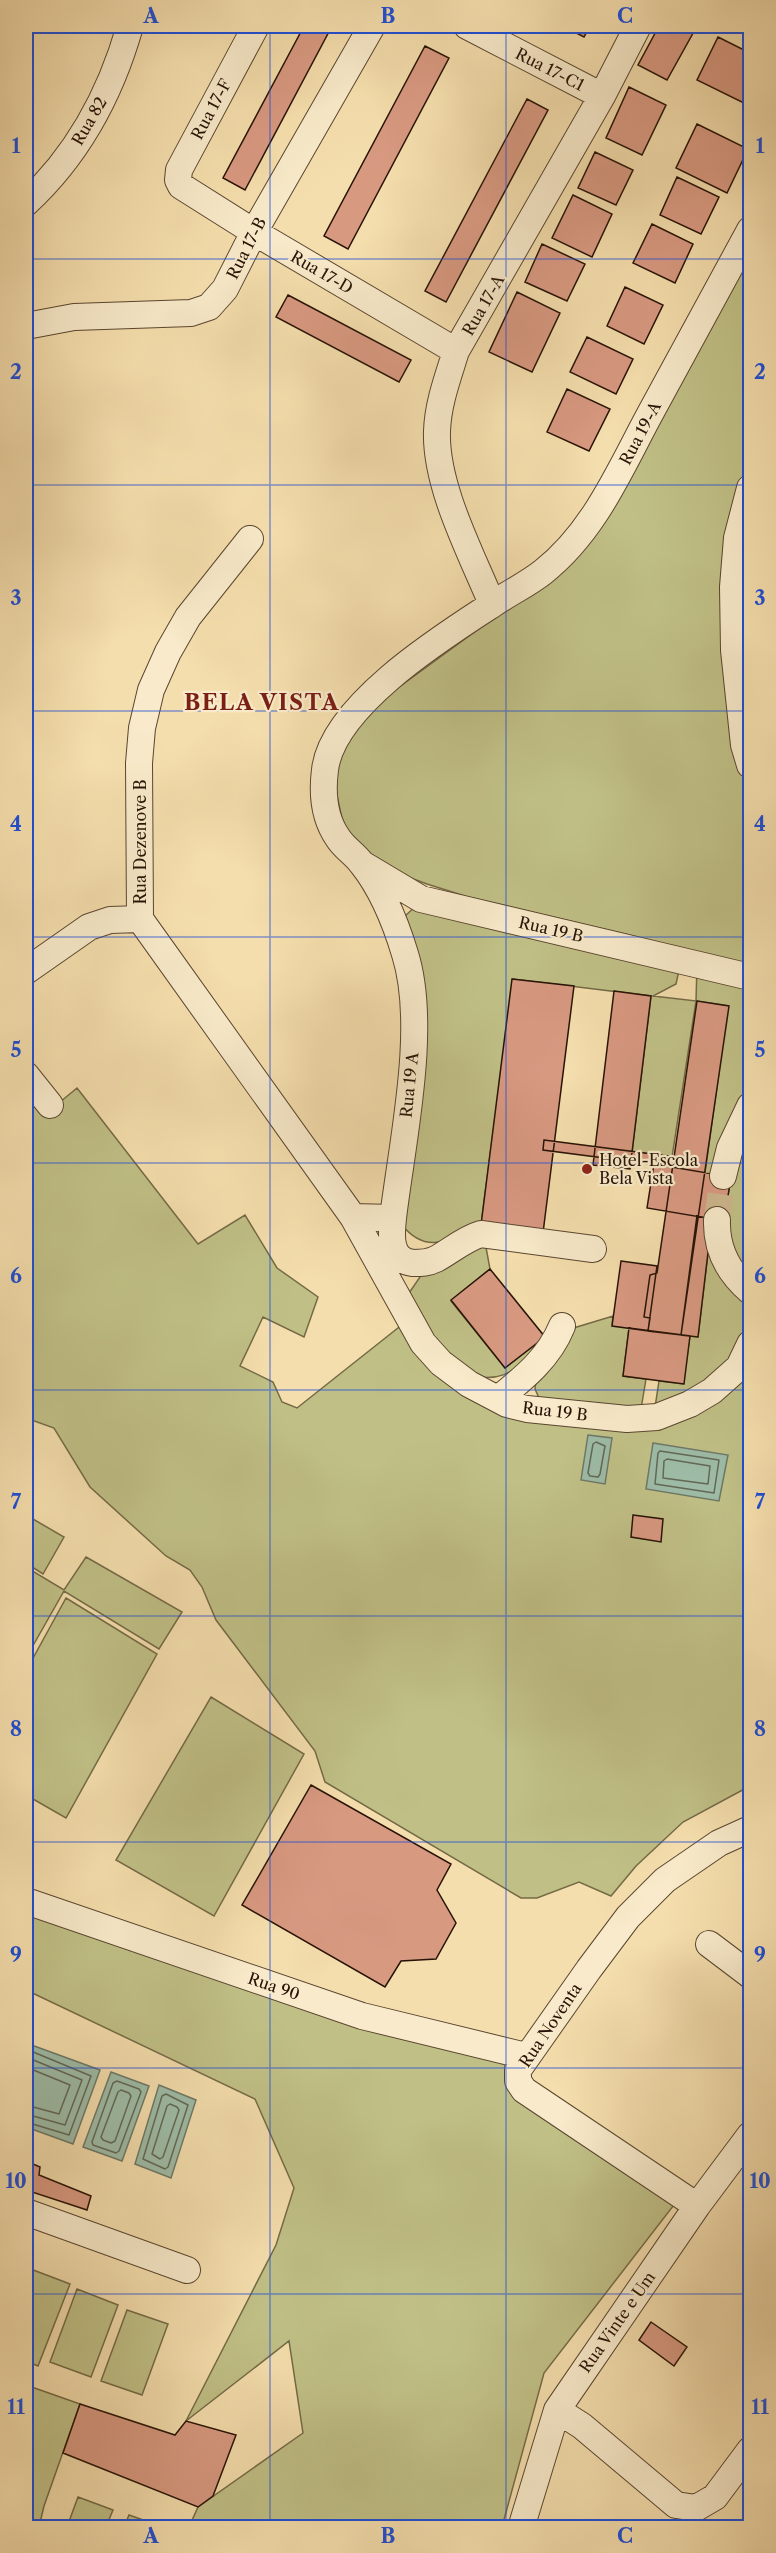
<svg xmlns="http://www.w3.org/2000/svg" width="776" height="2553" viewBox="0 0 776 2553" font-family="'Libre Caslon Text',serif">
	<rect width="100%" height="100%" fill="#f5dead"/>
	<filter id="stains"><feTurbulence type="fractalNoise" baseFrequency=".00333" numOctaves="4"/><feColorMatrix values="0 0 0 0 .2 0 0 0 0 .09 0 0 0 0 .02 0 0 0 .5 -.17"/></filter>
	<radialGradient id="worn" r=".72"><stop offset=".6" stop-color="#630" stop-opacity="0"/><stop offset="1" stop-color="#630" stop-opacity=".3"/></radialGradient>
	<path fill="#c0c086" stroke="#746a46" stroke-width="1.5" d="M 750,250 L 750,461 L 740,497 L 742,775 L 750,785 L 750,967 L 621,933 L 468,897 L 427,884 L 397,873 L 373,860 L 355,842 L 343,823 L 334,782 L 337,762 L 358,723 L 395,690 L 577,557 L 602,525 Z
		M 417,905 L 681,961 L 676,984 L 653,996 L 696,1001 L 697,965 L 750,979 L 750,1335 L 741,1360 L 654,1414 L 659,1381 L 683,1384 L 690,1336 L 698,1337 L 712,1219 L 724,1220 L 731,1177 L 705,1173 L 728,1006 L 696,1001 L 672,1157 L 632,1152 L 651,996 L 513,979 L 481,1225 C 451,1238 428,1257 402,1225 L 405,916 Z
		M 77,1088 L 198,1244 L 245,1215 L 277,1268 L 318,1297 L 304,1337 L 263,1317 L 240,1366 L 273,1382 L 282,1402 L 297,1408 L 408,1320 L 462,1383 L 643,1423 L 750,1370 L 750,1786 L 683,1822 L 636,1866 L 611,1896 L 579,1882 L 537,1898 L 521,1898 L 325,1782 L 315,1751 L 216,1620 L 202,1587 L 190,1570 L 166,1556 L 90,1487 L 54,1428 L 26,1418 L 26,1093 L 43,1116 Z
		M 485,1242 L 490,1269 L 451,1301 L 505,1368 L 545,1337 L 554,1334 C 519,1366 504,1392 452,1369 L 409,1293 L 422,1274 Z
		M 613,1316 L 612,1325 L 629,1328 L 623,1376 L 646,1379 L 640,1415 L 539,1398 L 535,1389 L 536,1380 L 567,1330 Z
		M 26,1515 L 64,1537 L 43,1574 L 26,1563 Z
		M 86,1557 L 182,1612 L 159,1649 L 64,1591 L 26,1658 L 26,1567 L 64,1590 Z
		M 66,1598 L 157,1654 L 66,1818 L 26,1795 L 26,1671 Z
		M 211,1697 L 304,1754 L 214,1916 L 116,1860 Z
		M 26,1898 L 503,2055 L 510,2090 L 677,2201 L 544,2373 L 502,2527 L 189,2527 L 198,2507 L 303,2433 L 289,2341 L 186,2421 L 276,2245 L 294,2188 L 255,2099 L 26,1990 Z
		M 28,2268 L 70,2284 L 38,2366 L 26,2361 L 26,2275 Z
		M 77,2289 L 118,2305 L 91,2377 L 50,2362 Z
		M 127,2310 L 168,2324 L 142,2395 L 101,2381 Z
		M 26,2385 L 80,2404 L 44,2506 L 39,2527 L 26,2527 Z
		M 78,2497 L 113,2510 L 106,2527 L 67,2527 Z
		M 129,2515 L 163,2527 L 124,2527 Z"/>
	<path fill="#9dbca7" stroke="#6e7867" stroke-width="1.5" d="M 588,1435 L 612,1438 L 605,1484 L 581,1480 Z
		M 653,1443 L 728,1455 L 719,1501 L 646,1489 Z
		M 26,2043 L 100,2070 L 73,2144 L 26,2127 Z
		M 111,2072 L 149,2086 L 122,2161 L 83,2147 Z
		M 159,2085 L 196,2100 L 171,2178 L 135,2164 Z"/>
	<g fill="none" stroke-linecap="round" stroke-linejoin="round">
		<path stroke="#626856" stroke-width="1.5" d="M 596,1442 L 605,1446 L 600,1474 L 598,1477 L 590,1476 L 588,1473 L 593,1444 Z
			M 660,1451 L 719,1460 L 714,1493 L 655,1484 L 658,1453 Z
			M 667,1459 L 710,1466 L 708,1484 L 663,1478 L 664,1461 Z
			M 26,2049 L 91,2076 L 69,2135 L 26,2122
			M 26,2057 L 82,2080 L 65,2125 L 26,2114
			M 26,2067 L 70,2085 L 59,2114 L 26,2105
			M 117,2081 L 139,2089 L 141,2092 L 119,2151 L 116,2153 L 93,2145 L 92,2142 L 113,2083 Z
			M 121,2090 L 129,2093 L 131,2096 L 115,2141 L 111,2143 L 103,2140 L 101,2137 L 118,2092 Z
			M 166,2094 L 188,2105 L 168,2167 L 165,2169 L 143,2159 L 162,2096 Z
			M 170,2104 L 177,2107 L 179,2110 L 163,2157 L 160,2159 L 152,2154 L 167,2106 Z"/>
	</g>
	<path fill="#d89981" stroke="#271306" stroke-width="1.5" d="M 304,26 L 332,26 L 245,190 L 223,178 Z
		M 563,26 L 590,26 L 584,37 Z
		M 659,26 L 697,26 L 667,80 L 638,65 Z
		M 718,37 L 750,53 L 750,106 L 697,80 Z
		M 425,46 L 449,58 L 348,249 L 324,236 Z
		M 629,87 L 666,105 L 642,155 L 606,138 Z
		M 527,99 L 548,110 L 446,302 L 425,291 Z
		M 697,124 L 748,149 L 727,193 L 676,168 Z
		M 595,152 L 633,170 L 616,205 L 578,188 Z
		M 677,177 L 719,197 L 701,234 L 660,215 Z
		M 573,195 L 612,214 L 592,257 L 552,238 Z
		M 652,224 L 693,244 L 675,283 L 633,263 Z
		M 542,244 L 585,264 L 567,301 L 525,282 Z
		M 625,287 L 663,305 L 644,344 L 607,326 Z
		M 517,292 L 560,313 L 532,372 L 489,352 Z
		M 288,295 L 411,360 L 399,382 L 276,317 Z
		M 587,337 L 633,359 L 616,394 L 570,372 Z
		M 567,389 L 610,409 L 589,451 L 547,432 Z
		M 512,979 L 574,986 L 543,1233 L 481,1225 Z
		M 614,991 L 651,996 L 630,1169 L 593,1165 Z
		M 697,1001 L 729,1006 L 681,1335 L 648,1331 L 650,1318 L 644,1317 L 650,1275 L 657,1273 Z
		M 544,1140 L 683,1158 L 681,1168 L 543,1150 Z
		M 654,1164 L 731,1177 L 724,1221 L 647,1208 Z
		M 697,1216 L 712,1219 L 698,1337 L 681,1335 Z
		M 621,1261 L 657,1266 L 648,1331 L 612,1326 Z
		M 490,1269 L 545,1337 L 505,1368 L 451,1300 Z
		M 629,1328 L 690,1336 L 684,1384 L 623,1376 Z
		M 633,1515 L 663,1519 L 661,1542 L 631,1537 Z
		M 311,1785 L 451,1864 L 437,1890 L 456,1923 L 436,1959 L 401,1961 L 385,1987 L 242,1905 Z
		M 26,2161 L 40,2167 L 39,2175 L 91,2196 L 87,2210 L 26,2190 Z
		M 651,2322 L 687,2347 L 674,2366 L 639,2340 Z
		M 80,2404 L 175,2435 L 186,2421 L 236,2435 L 213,2496 L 198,2507 L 63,2453 Z"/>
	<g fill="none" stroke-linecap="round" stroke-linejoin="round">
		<path stroke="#ccb58c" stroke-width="26" stroke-dasharray="26 13" stroke-linecap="butt" d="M 717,1220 L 723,1176"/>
		<g stroke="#5a4630" stroke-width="28">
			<path id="minor" d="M 256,26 L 179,170 L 178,180 L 181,186 L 254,232 L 456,351
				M 467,26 L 602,96
				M 26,203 C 78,155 111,93 130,26
				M 26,326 L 74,317 L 191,313 L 209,307 L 225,289 L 254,232 L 372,26
				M 750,488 L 737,538 L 733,587 L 734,650 L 744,745 L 750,765
				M 250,539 L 188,617 L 168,652 L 151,690 L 142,728 L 139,763 L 140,919 L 353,1217 L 423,1343 L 441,1363 L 469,1384 L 507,1404 L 527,1409 L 627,1419 L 657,1417 L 690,1404 L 712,1391 L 739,1367 L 750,1344
				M 492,604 C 471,553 435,486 437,431 C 438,403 448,377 456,351 L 602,96 L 638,26
				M 364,865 L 421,899 L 750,977
				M 26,971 L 89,927 L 110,920 L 140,919
				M 26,1075 L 50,1105
				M 723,1176 L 730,1148 L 750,1106
				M 353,1217 L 393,1218 C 402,1142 428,1027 405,954 C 396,924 382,889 362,864 C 355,854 344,848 338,838 C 324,818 322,793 325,770 C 332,706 442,637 493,604 C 509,593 528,584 543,572 C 595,531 620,469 651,412 C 684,351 717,291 750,230
				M 393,1218 C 391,1236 389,1260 413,1263 C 421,1263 428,1263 436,1259 C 451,1251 464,1239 481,1234 L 593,1249
				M 717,1220 C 716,1249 728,1272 750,1291
				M 498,1399 C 524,1378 549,1358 562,1326
				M 26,1901 L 362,2016 L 526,2056
				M 709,1944 L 750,1975
				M 697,2206 L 524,2090 L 518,2081 L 518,2070 L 589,1969 L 628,1917 L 665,1880 L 719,1843 L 750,1829
				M 26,2212 L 187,2270
				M 557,2410 L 582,2426 L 676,2505 L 696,2508 L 715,2497 L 750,2450
				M 521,2528 L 557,2410 L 697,2206 L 750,2135"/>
		</g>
		<use href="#minor" stroke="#f8eaca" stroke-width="26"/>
	</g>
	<path fill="none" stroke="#1d4ed8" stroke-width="1.5" stroke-opacity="0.55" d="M 270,26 L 270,2528M 506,26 L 506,2528M 26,259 L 750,259M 26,485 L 750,485M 26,711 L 750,711M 26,937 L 750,937M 26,1163 L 750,1163M 26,1390 L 750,1390M 26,1616 L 750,1616M 26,1842 L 750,1842M 26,2068 L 750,2068M 26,2294 L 750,2294"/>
	<circle fill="#8f2418" stroke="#f8eaca" stroke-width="2" cx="587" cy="1169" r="6"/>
	<g text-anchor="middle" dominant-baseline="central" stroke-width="4.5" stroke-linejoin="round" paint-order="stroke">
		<g font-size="16" fill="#271306" stroke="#f8eaca">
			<text transform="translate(550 69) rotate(27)">Rua 17-C1</text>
			<text transform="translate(211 109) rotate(-62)">Rua 17-F</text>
			<text transform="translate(89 121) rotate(-60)">Rua 82</text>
			<text transform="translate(246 248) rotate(-63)">Rua 17-B</text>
			<text transform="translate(322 272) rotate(30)">Rua 17-D</text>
			<text transform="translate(483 305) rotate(-60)">Rua 17-A</text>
			<text transform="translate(640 433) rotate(-62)">Rua 19-A</text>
			<text transform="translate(140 842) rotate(-90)">Rua Dezenove B</text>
			<text transform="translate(551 929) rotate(13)">Rua 19 B</text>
			<text transform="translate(409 1085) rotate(-84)">Rua 19 A</text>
			<text transform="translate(555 1411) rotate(7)">Rua 19 B</text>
			<text transform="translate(274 1986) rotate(19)">Rua 90</text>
			<text transform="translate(550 2025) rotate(-56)">Rua Noventa</text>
			<text transform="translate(617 2322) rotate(-55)">Rua Vinte e Um</text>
		</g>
		<g font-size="16" fill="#271306" stroke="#f8eaca" text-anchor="start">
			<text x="599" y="1160">Hotel-Escola<tspan x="599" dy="18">Bela Vista</tspan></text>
		</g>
		<g font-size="22" font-weight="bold" letter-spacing="1.5" fill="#7a1f14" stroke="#f8eaca">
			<text x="262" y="702">BELA VISTA</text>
		</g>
	</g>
	<rect width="776" height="2553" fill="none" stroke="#f5dead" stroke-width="66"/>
	<rect x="33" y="33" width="710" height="2487" fill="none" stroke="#1d4ed8" stroke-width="2"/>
	<g font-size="20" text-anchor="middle" font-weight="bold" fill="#1d4ed8">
		<text x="151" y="23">A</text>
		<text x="388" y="23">B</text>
		<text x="625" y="23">C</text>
		<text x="16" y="153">1</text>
		<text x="760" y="153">1</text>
		<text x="16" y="379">2</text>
		<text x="760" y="379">2</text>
		<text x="16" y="605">3</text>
		<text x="760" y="605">3</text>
		<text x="16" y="831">4</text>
		<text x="760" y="831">4</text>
		<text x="16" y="1057">5</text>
		<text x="760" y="1057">5</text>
		<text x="16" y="1283">6</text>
		<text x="760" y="1283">6</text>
		<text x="16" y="1509">7</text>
		<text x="760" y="1509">7</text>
		<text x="16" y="1736">8</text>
		<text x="760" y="1736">8</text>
		<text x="16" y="1962">9</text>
		<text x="760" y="1962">9</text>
		<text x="16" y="2188">10</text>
		<text x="760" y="2188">10</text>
		<text x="16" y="2414">11</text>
		<text x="760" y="2414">11</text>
		<text x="151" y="2543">A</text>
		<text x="388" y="2543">B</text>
		<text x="625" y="2543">C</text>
	</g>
	<rect width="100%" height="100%" filter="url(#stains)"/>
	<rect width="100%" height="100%" fill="url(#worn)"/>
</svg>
